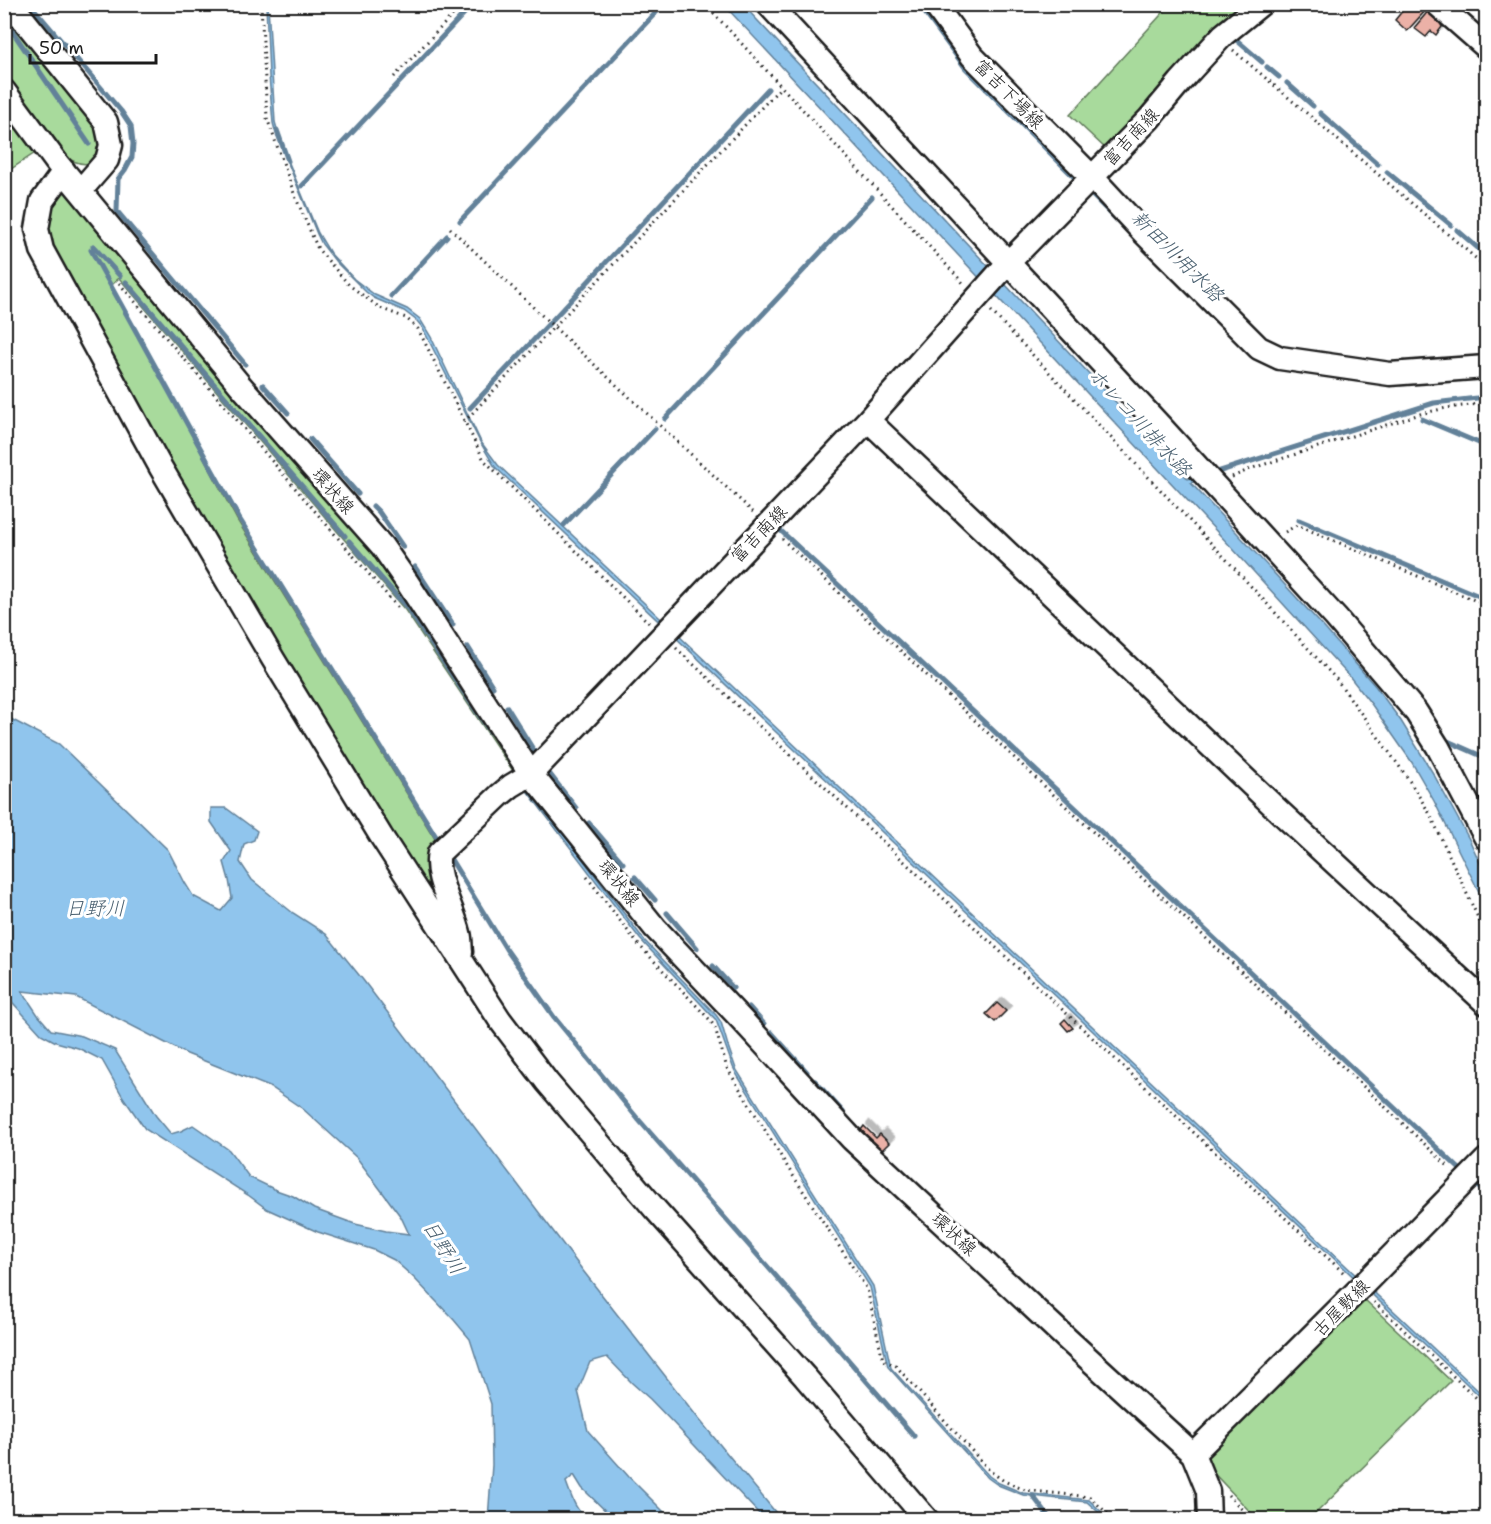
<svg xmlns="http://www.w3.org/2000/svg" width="1491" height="1524" viewBox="0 0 1491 1524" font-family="'Shantell Sans','Klee One',sans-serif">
	<defs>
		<filter id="shadow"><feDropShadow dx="5.5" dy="-5.5" stdDeviation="0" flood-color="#0004"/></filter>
	</defs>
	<rect width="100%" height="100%" fill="#fff"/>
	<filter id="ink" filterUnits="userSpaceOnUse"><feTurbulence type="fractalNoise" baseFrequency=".0167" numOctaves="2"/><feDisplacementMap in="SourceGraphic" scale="12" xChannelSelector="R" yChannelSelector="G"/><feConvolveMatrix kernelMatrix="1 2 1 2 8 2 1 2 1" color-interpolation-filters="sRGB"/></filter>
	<g filter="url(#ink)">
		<path fill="#a8da9c" stroke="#627b5c" stroke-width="1.5" d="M 1170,5 L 1251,5 L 1108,151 L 1070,115 Z
			M 4,8 L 100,132 L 100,153 C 96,156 93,161 89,163 C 81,166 68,159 61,155 L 5,78 Z
			M 4,110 L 35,153 L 5,173 L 4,173 Z
			M 67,191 L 375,552 L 519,768 L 517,777 L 405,610 L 119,278 L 112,285 L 237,520 L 440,847 L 454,938 L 228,570 L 49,248 L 46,211 L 58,193 Z
			M 1363,1298 L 1451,1381 L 1310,1519 L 1257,1519 L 1205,1464 L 1210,1450 Z"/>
		<path fill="#90c5ed" stroke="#628199" stroke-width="1.5" fill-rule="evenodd" d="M 266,5 L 268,5 L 275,122 L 282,146 L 318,233 L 330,253 L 354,279 L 375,295 L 407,309 L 420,319 L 431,337 L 481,442 L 498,465 L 1486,1398 L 1486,1402 L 495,467 L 480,442 L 422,327 L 417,321 L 404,311 L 374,298 L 366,292 L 336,262 L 322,244 L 317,234 L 276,134 L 273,123 L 269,76 Z
			M 724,5 L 743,5 L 1188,479 L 1211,471 L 1214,475 L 1191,483 L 1320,623 L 1376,687 L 1401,721 L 1434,775 L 1469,839 L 1486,876 L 1486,906 L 1434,801 L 1411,761 L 1372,705 L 1350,677 L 1233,549 Z
			M 917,5 L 925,5 L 1254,351 L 1486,376 L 1403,385 L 1380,384 L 1273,367 C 1252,358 1245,351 1229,335 L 964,69 Z
			M 5,716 L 59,744 L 168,850 L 185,883 L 193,896 L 221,911 L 232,898 L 229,880 L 224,862 L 231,851 L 211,822 L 211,808 L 226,808 L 257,831 L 254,840 L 244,844 L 240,862 L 252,880 L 293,913 L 326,934 L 363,980 L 584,1272 L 698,1418 L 781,1519 L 764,1519 L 679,1429 L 650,1399 L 632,1383 L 607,1357 L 590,1362 L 578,1391 L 588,1431 L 629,1477 L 671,1519 L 614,1519 L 582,1488 L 574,1475 L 566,1482 C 571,1495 575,1511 588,1519 L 538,1520 L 534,1518 L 533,1520 L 488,1519 L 492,1465 L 491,1404 L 470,1339 L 454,1320 L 414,1278 L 394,1260 L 374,1250 L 318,1232 L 267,1209 L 248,1195 L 145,1129 L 123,1097 L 102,1060 L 78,1048 L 56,1042 L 41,1034 L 5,994 ZM 22,991 L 76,997 L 187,1054 L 272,1088 L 303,1109 L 357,1158 L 401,1217 L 409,1234 L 386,1231 L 355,1224 L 314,1209 L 293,1196 L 276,1190 L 249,1177 L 229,1150 L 193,1125 L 181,1131 L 171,1134 L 156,1116 L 115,1050 L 82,1036 L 51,1030 L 38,1015 Z
			M 527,786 L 645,941 L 716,1015 L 721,1022 L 728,1046 L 736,1069 L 873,1286 L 891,1368 L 989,1476 L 999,1483 L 1023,1493 L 1089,1500 L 1109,1519 L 1106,1519 L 1087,1502 L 1023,1495 L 998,1485 L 988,1478 L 888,1367 L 870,1287 L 737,1075 L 733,1067 L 716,1020 L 640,939 L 524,787 Z"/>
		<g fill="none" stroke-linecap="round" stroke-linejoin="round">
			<path stroke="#628199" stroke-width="5" d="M 30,4 L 121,111 L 131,126 L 133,144 L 132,157 L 125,170 L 118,179 L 117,211 L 245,364
				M 273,5 L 274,4
				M 1266,12 L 1276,4
				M 4,19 L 89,144
				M 1234,36 L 1233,37 L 1262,62
				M 1267,67 L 1279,77
				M 1287,83 L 1313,106
				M 1320,113 L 1378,164
				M 277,130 L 288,161
				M 1387,172 L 1451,225
				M 302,186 L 473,4
				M 460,221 L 664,4
				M 1457,230 L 1486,255
				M 93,246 L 120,276
				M 91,250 L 239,518 L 440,843
				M 126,282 L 345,536
				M 391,296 L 447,236
				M 263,385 L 288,413
				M 470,408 L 768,89
				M 665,419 L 872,197
				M 1422,419 L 1486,446
				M 310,439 L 358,494
				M 1211,474 L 1434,403 L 1486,397
				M 373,506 L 379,512 L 403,547
				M 1299,520 L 1486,599
				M 564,525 L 655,429
				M 779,529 L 1466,1175
				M 349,541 L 408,609 L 491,733
				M 415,567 L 453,625
				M 468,647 L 493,687
				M 507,707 L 536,754
				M 1441,738 L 1486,758
				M 549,773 L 576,808
				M 1467,780 L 1486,815
				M 589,823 L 623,863
				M 447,853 L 506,949 L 554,1017 L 638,1119 L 775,1275 L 914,1436
				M 635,877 L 655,900
				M 667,913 L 697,948
				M 713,966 L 733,988
				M 749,1007 L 764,1024
				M 771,1032 L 807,1072
				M 815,1081 L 843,1112
				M 1472,1181 L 1486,1194
				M 1033,1496 L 1051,1520"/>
		</g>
		<path fill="#ebb1a7" stroke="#1c1c1c" stroke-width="1.5" filter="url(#shadow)" d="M 1408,4 L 1418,4 L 1425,11 L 1407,31 L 1395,20 Z
			M 1430,9 L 1443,19 L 1440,23 L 1442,27 L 1436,35 L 1431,31 L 1426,37 L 1414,28 Z
			M 997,1003 L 1006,1011 L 995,1022 L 986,1014 Z
			M 1065,1019 L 1073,1028 L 1068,1031 L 1061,1023 Z
			M 864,1126 L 876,1138 L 880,1134 L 889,1143 L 881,1151 L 861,1130 Z"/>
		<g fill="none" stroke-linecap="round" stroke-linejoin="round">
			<g stroke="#1c1c1c" stroke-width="27">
				<path id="minor" d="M 11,4 L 106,122 L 111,145 L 107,160 L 81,190
					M 768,4 L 1163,429 L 1336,618 L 1416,712 L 1438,747 L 1486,838
					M 934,4 L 972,56 L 1092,177 L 1144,233 L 1259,348 L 1280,358 L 1390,374 L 1486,367
					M 1437,4 L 1486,47
					M 4,91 L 57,163 L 240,385 L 382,546 L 407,582 L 531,774 L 655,928 L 741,1019 L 852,1139 L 1067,1339 L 1193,1454 L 1208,1491 L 1209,1520
					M 64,171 L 42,201 L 37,229 L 42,250 L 161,468 L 273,659 L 381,836 L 500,1020 L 547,1082 L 655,1209 L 805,1377 L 927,1520
					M 868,420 L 1281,813 L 1486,1003
					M 461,952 C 460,946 461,939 459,933 C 454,910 433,875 439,853 L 500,795 L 511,786 L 531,774 L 868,420 L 1008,263 L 1149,119 L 1180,82 L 1223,35 L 1261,4
					M 1193,1454 L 1360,1288 L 1486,1160"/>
			</g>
			<path stroke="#1c1c1c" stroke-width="3" stroke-dasharray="1.5 4.5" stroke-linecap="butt" d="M 261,4 L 267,118 L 295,196 L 318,249 L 349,285 L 380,308 L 406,318 L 418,329 L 484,460 L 649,623
				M 705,4 L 965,285
				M 1233,50 L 1486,267
				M 394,77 L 463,4
				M 450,228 L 554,327 L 753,512
				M 119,283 L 399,609
				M 991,311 L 1225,558 L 1337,680 L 1407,777 L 1430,814 L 1486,935
				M 464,422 L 781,87
				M 1232,477 L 1253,468 L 1420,414 L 1446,408 L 1486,403
				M 1285,532 L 1297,525 L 1486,605
				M 782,539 L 1450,1168
				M 676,648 L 1346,1275
				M 587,877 L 637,943 L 710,1020 L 715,1028 L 727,1068 L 790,1171 L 867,1289 L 883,1360 L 896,1366 L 990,1471 L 1004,1481 L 1025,1490 L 1090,1497 L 1114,1520
				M 1479,1195 L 1486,1203
				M 1374,1302 L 1486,1407
				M 1228,1495 L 1252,1520"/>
			<use href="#minor" stroke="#fff" stroke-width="22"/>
		</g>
	</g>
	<g text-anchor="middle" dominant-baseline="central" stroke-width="6" stroke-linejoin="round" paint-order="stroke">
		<g font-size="18" fill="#1c1c1c" stroke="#fff">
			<text transform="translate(1009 94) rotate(45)">富吉下場線</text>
			<text transform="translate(1131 137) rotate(-47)">富吉南線</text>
			<text transform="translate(333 491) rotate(49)">環状線</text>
			<text transform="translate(759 534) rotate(-46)">富吉南線</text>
			<text transform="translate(619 883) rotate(51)">環状線</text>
			<text transform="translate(954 1234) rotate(43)">環状線</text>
			<text transform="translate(1341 1308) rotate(-45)">古屋敷線</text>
		</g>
		<g font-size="20" font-style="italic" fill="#4a6070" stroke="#fff">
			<text transform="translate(1178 256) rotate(45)">新田川用水路</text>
			<text transform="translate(1140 422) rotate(47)">ホレコ川排水路</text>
			<text x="95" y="908">日野川</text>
			<text transform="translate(444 1247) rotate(58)">日野川</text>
		</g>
	</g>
	<rect width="1491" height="1524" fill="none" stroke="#fff" stroke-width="24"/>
	<rect x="12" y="12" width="1467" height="1500" fill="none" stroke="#1c1c1c" stroke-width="2" filter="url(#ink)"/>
	<path d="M30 54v9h126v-9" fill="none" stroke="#1c1c1c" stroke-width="3"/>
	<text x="39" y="54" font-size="18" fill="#1c1c1c" stroke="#ffffff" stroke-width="4.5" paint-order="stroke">50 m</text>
</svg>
